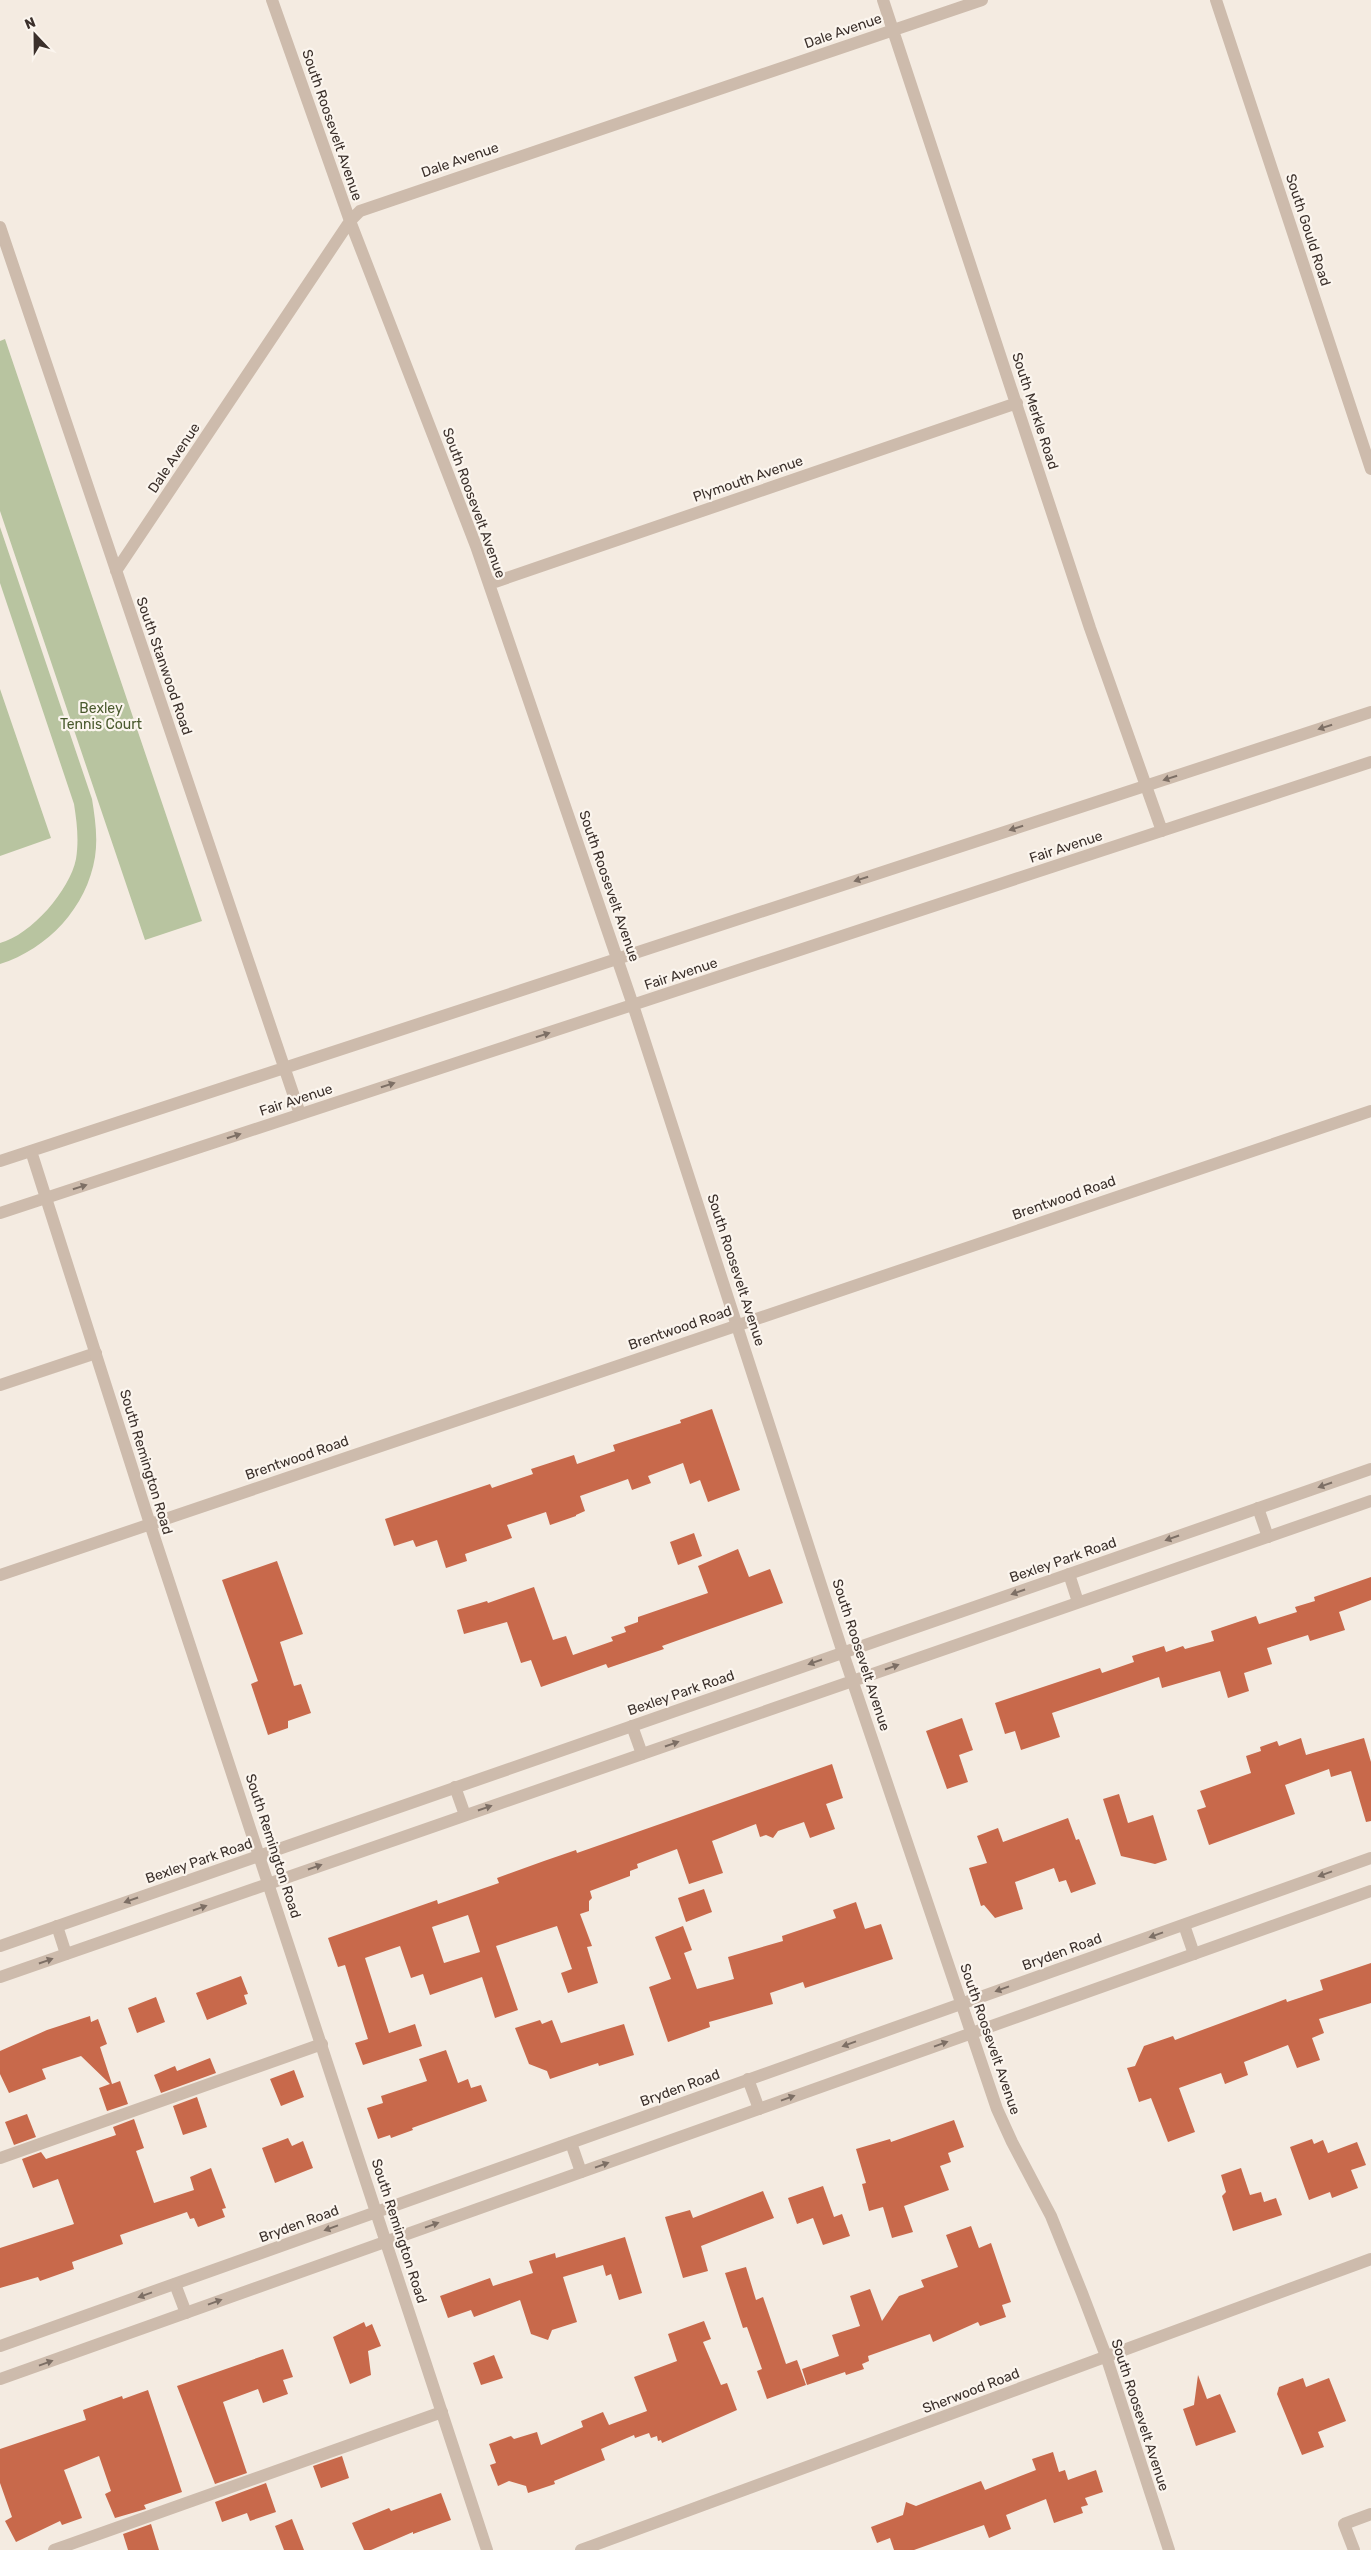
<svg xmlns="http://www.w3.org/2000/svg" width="1371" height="2550" viewBox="0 0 1371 2550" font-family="Rubik,sans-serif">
	<rect width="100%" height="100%" fill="#f4ebe1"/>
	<path fill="#b8c4a0" d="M 5,339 L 202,921 L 145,940 L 0,511 L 0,341 Z
		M 0,527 L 92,799 C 95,818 98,837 95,857 C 87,907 48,949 0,964 L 0,943 C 31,935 70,890 76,859 C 79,840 77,823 74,804 L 0,583 Z
		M 0,689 L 51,838 L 0,856 Z"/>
	<path fill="#c8694b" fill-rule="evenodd" d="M 712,1409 L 740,1490 L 708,1502 L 700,1480 L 690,1484 L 683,1463 L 648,1476 L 651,1483 L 632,1490 L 628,1479 L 580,1496 L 585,1511 L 576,1515 L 576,1516 L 550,1525 L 546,1512 L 507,1525 L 512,1538 L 465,1554 L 467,1561 L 446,1568 L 437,1540 L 416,1547 L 413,1540 L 394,1546 L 385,1519 L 490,1484 L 492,1488 L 533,1474 L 531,1469 L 574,1455 L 577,1464 L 615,1451 L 613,1445 L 681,1423 L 680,1420 Z
		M 694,1533 L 702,1556 L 678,1565 L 670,1542 Z
		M 738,1549 L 749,1577 L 770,1569 L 783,1603 L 662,1646 L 664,1649 L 608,1668 L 606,1664 L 541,1687 L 531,1660 L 521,1663 L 507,1622 L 464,1634 L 457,1610 L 487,1601 L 488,1603 L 534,1587 L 553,1640 L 566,1636 L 573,1655 L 613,1641 L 611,1637 L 626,1632 L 624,1627 L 638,1622 L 638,1617 L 708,1593 L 698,1566 Z
		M 277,1561 L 303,1634 L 280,1642 L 294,1686 L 301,1684 L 311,1713 L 288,1721 L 288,1728 L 268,1735 L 251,1684 L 258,1681 L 222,1580 Z
		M 1371,1577 L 1371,1600 L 1339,1612 L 1345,1630 L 1310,1641 L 1308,1635 L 1267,1648 L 1272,1664 L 1244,1673 L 1249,1691 L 1228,1698 L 1220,1671 L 1162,1688 L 1159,1677 L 1052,1713 L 1060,1737 L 1021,1750 L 1015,1731 L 1005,1734 L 995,1703 L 1100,1668 L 1102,1673 L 1134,1662 L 1132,1656 L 1164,1646 L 1166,1652 L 1183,1646 L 1185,1649 L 1214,1641 L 1211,1631 L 1256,1616 L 1259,1624 L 1297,1612 L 1295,1607 L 1315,1601 L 1314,1597 Z
		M 962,1718 L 973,1750 L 959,1755 L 968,1782 L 947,1789 L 926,1731 Z
		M 1301,1738 L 1306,1755 L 1364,1738 L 1371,1762 L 1371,1821 L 1366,1822 L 1351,1771 L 1331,1777 L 1329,1769 L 1285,1785 L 1295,1814 L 1209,1845 L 1197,1810 L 1206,1807 L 1200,1791 L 1251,1773 L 1246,1756 L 1261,1751 L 1260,1747 L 1277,1741 L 1279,1746 Z
		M 832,1764 L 843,1798 L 826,1804 L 835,1829 L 810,1838 L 804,1822 L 778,1831 L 773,1838 L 766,1835 L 760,1837 L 756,1824 L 712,1841 L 723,1873 L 689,1884 L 677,1849 L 637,1864 L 638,1868 L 630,1871 L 630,1876 L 590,1891 L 592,1898 L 589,1901 L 589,1911 L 580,1914 L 592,1946 L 587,1947 L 598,1983 L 568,1993 L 561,1973 L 572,1969 L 557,1926 L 496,1946 L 518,2010 L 495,2018 L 482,1977 L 430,1995 L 423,1974 L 411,1978 L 400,1946 L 365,1958 L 389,2033 L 415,2024 L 422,2046 L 363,2065 L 355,2043 L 368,2039 L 345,1965 L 338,1967 L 328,1938 L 437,1900 L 438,1904 L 499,1883 L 497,1878 L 544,1861 L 576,1850 L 577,1853 ZM 468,1915 L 480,1952 L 444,1963 L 432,1927 Z
		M 1119,1794 L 1128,1823 L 1153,1815 L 1167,1860 L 1155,1864 L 1121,1856 L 1103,1799 Z
		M 1068,1818 L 1076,1840 L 1079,1839 L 1096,1884 L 1071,1893 L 1066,1880 L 1059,1882 L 1054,1868 L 1015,1882 L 1023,1909 L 995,1918 L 984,1905 L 981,1906 L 969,1868 L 987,1863 L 977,1836 L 998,1828 L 1003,1842 Z
		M 704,1889 L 712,1912 L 686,1922 L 678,1898 Z
		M 856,1902 L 865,1929 L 881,1924 L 893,1959 L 805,1988 L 803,1982 L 770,1993 L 773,2004 L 709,2022 L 710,2027 L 668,2042 L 649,1987 L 671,1979 L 655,1937 L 683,1926 L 692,1950 L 684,1953 L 697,1989 L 734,1979 L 728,1957 L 783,1941 L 782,1936 L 836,1918 L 833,1910 Z
		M 1371,1963 L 1371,2003 L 1319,2019 L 1324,2033 L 1312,2038 L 1320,2060 L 1297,2068 L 1288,2045 L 1244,2062 L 1248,2075 L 1225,2084 L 1221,2073 L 1179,2088 L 1195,2132 L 1168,2142 L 1151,2098 L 1139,2102 L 1127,2068 L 1135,2066 L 1144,2046 L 1173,2036 L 1175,2040 L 1286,1999 L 1287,2002 L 1323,1990 L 1320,1980 Z
		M 241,1976 L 248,1994 L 244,1995 L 247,2004 L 207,2020 L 196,1993 Z
		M 156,1997 L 165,2022 L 137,2033 L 128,2008 Z
		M 90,2016 L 91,2022 L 98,2019 L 107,2044 L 100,2047 L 112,2084 L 120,2081 L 128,2104 L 107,2111 L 99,2088 L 110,2084 L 81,2056 L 42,2069 L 46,2079 L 9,2093 L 0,2074 L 0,2051 L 47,2030 Z
		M 540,2020 L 542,2024 L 552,2020 L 561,2043 L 624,2024 L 634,2055 L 599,2066 L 598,2063 L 550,2079 L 547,2071 L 529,2064 L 515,2028 Z
		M 446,2050 L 458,2083 L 468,2079 L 471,2088 L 481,2085 L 487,2101 L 412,2128 L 413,2130 L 391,2138 L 390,2135 L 378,2139 L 367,2108 L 383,2103 L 381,2096 L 427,2081 L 419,2059 Z
		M 210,2058 L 216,2073 L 161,2093 L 154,2075 L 175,2066 L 177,2071 Z
		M 294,2070 L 304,2097 L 281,2106 L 270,2079 Z
		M 197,2097 L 207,2127 L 183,2135 L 173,2106 Z
		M 27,2114 L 36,2137 L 14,2145 L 5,2122 Z
		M 134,2119 L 144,2148 L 136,2151 L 154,2203 L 194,2190 L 190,2177 L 211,2168 L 226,2208 L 222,2209 L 225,2217 L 198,2227 L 194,2218 L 190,2219 L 187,2212 L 120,2235 L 123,2244 L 72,2262 L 74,2269 L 40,2281 L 38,2277 L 0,2288 L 0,2248 L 74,2224 L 58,2179 L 33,2188 L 22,2159 L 41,2152 L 46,2159 L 116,2135 L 113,2127 Z
		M 954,2120 L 964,2147 L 948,2153 L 951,2162 L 940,2166 L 949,2190 L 904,2206 L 913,2232 L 892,2238 L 883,2207 L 869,2211 L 862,2184 L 866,2183 L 856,2149 L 890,2139 L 891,2142 Z
		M 288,2138 L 292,2146 L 303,2141 L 313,2168 L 275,2183 L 262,2148 Z
		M 1312,2139 L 1314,2144 L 1323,2140 L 1328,2153 L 1357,2142 L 1366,2165 L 1351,2170 L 1358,2188 L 1332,2198 L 1330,2192 L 1309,2200 L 1290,2147 Z
		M 1241,2168 L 1250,2195 L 1261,2192 L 1264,2202 L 1276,2198 L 1282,2215 L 1233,2231 L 1222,2196 L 1226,2192 L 1221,2175 Z
		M 823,2186 L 834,2217 L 842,2214 L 850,2236 L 823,2245 L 813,2218 L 797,2224 L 788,2198 Z
		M 763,2191 L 774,2218 L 701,2246 L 708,2271 L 683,2278 L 665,2217 L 690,2210 L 693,2218 Z
		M 971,2226 L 979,2248 L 991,2243 L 1011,2302 L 1002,2305 L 1006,2317 L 980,2326 L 978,2322 L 933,2342 L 930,2334 L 868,2356 L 869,2361 L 862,2364 L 864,2369 L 846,2375 L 845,2372 L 807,2385 L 802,2369 L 839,2356 L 832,2335 L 860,2326 L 850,2296 L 870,2289 L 882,2321 L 899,2296 L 924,2287 L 921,2280 L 958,2267 L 946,2235 Z
		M 625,2237 L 642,2293 L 619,2300 L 611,2274 L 606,2276 L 603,2265 L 563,2277 L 577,2322 L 552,2330 L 548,2340 L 531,2334 L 520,2300 L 474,2317 L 471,2310 L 448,2318 L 440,2296 L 490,2278 L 493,2286 L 533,2273 L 529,2261 L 555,2253 L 556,2258 Z
		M 746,2267 L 756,2300 L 763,2297 L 786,2364 L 797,2360 L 806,2385 L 767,2399 L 757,2371 L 762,2369 L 747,2327 L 743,2328 L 725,2273 Z
		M 704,2321 L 711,2339 L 703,2342 L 721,2385 L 727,2383 L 737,2410 L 662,2443 L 661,2440 L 658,2441 L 657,2436 L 651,2438 L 649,2433 L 635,2438 L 634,2435 L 601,2449 L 605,2460 L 554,2481 L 555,2484 L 528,2493 L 526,2486 L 509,2481 L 498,2486 L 490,2465 L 496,2463 L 489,2444 L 511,2436 L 514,2439 L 537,2432 L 541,2445 L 583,2427 L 581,2421 L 603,2412 L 609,2425 L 647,2411 L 634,2377 L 677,2361 L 668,2334 Z
		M 364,2322 L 366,2327 L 372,2324 L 381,2346 L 368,2351 L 371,2375 L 350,2384 L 333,2337 Z
		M 283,2349 L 293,2377 L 283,2380 L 288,2394 L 263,2403 L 258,2389 L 223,2402 L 247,2473 L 215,2484 L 177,2386 Z
		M 494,2355 L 503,2378 L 481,2385 L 473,2363 Z
		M 1198,2375 L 1207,2399 L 1220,2394 L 1236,2432 L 1196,2446 L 1183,2409 L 1194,2405 Z
		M 1303,2378 L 1306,2387 L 1329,2378 L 1346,2421 L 1318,2432 L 1324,2447 L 1302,2455 L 1277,2394 L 1279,2387 Z
		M 148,2390 L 182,2492 L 144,2505 L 146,2509 L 115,2518 L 105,2494 L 111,2491 L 99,2456 L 64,2470 L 82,2518 L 62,2525 L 60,2521 L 16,2542 L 5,2521 L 12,2517 L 0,2483 L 0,2449 L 86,2420 L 83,2410 L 122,2396 L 123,2399 Z
		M 1053,2452 L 1059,2472 L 1065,2470 L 1068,2480 L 1096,2470 L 1103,2492 L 1085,2498 L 1088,2505 L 1081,2507 L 1083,2513 L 1054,2523 L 1046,2499 L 1006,2515 L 1011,2529 L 989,2538 L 984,2525 L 914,2550 L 894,2550 L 890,2538 L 877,2543 L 871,2527 L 903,2515 L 906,2502 L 916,2506 L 981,2481 L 985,2490 L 1036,2470 L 1032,2459 Z
		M 342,2456 L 349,2478 L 321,2488 L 313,2466 Z
		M 266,2483 L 276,2512 L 250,2521 L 247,2513 L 222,2522 L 215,2502 Z
		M 441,2493 L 451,2520 L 413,2534 L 413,2532 L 371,2550 L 364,2550 L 352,2523 L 389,2508 L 391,2511 Z
		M 292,2519 L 304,2550 L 284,2550 L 275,2526 Z
		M 151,2524 L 159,2550 L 128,2550 L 123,2534 Z"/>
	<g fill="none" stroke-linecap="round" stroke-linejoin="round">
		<path stroke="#cdbbac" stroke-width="12" d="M 0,1385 L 96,1353
			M 1258,1508 L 1268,1537
			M 1069,1574 L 1078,1602
			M 632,1726 L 642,1754
			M 455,1787 L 465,1815
			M 1184,1925 L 1194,1954
			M 57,1926 L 66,1954
			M 748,2079 L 759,2109
			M 571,2143 L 581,2172
			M 0,2158 L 322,2044
			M 175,2284 L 186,2313
			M 54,2550 L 442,2412
			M 1354,2550 L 1344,2524 L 1371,2514"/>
		<path stroke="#cdbbac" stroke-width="12" d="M 272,0 L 350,221 L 476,546 L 633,1005 L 843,1653 L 997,2109 L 1012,2142 L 1051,2216 L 1082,2293 L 1106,2356 L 1169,2550
			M 883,0 L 1090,628 L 1162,831
			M 1216,0 L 1371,469
			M 0,227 L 300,1114
			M 116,571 L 350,221 L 360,211 L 982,0
			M 489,584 L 1017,403
			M 31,1151 L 150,1524 L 487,2550
			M 0,1161 L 1371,712
			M 0,1213 L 1371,762
			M 0,1575 L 1371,1111
			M 0,1946 L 1371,1469
			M 0,1977 L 1371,1501
			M 0,2346 L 1371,1858
			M 0,2379 L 1371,1891
			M 581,2550 L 1371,2259"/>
	</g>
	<defs><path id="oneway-solid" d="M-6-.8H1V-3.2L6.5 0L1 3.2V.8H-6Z" transform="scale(1.25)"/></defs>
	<g fill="#7d6f65">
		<use href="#oneway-solid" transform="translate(1325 727) rotate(162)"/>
		<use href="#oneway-solid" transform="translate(1170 778) rotate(162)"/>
		<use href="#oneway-solid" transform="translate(1016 828) rotate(162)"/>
		<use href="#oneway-solid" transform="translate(861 879) rotate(162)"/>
		<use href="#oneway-solid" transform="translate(543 1035) rotate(-18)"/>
		<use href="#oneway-solid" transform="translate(388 1085) rotate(-18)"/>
		<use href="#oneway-solid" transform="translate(234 1136) rotate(-18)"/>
		<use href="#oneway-solid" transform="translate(80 1187) rotate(-18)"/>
		<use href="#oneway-solid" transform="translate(1325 1485) rotate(161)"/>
		<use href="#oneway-solid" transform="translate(1172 1538) rotate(161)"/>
		<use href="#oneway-solid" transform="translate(1018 1592) rotate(161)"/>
		<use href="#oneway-solid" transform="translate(815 1662) rotate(161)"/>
		<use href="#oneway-solid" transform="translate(892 1667) rotate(-19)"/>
		<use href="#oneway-solid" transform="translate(672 1744) rotate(-19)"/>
		<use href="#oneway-solid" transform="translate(485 1808) rotate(-19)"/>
		<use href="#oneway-solid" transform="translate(315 1867) rotate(-19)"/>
		<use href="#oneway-solid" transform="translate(1325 1874) rotate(160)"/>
		<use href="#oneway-solid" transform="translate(131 1900) rotate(161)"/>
		<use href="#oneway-solid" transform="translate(200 1908) rotate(-19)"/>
		<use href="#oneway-solid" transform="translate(1156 1935) rotate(160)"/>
		<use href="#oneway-solid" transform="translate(46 1961) rotate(-19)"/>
		<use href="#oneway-solid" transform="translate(1002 1989) rotate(160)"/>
		<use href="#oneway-solid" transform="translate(849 2044) rotate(160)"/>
		<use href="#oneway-solid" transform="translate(941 2044) rotate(-20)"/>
		<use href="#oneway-solid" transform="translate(788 2098) rotate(-20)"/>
		<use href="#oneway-solid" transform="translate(602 2165) rotate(-20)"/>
		<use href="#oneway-solid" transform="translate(432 2225) rotate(-20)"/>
		<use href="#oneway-solid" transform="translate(331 2228) rotate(160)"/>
		<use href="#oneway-solid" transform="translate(145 2295) rotate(160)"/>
		<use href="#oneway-solid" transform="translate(215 2302) rotate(-20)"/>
		<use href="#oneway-solid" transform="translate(46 2363) rotate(-20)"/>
	</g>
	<g text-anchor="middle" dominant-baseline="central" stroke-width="4.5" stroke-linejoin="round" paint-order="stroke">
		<g font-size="14" fill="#3b302b" stroke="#fbf5ee">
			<text transform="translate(843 31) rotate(-19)">Dale Avenue</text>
			<text transform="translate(332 125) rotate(71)">South Roosevelt Avenue</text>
			<text transform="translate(460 160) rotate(-19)">Dale Avenue</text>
			<text transform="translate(1308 230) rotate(72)">South Gould Road</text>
			<text transform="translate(1035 411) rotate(72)">South Merkle Road</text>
			<text transform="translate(174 458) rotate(-56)">Dale Avenue</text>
			<text transform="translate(748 479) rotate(-19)">Plymouth Avenue</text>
			<text transform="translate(474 503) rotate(70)">South Roosevelt Avenue</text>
			<text transform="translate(164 666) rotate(71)">South Stanwood Road</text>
			<text transform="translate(1066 847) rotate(-18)">Fair Avenue</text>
			<text transform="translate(609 886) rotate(71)">South Roosevelt Avenue</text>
			<text transform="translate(681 974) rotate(-18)">Fair Avenue</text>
			<text transform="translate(296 1100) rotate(-18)">Fair Avenue</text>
			<text transform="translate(1064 1198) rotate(-19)">Brentwood Road</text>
			<text transform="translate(736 1270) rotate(72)">South Roosevelt Avenue</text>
			<text transform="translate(680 1328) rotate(-19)">Brentwood Road</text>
			<text transform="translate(297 1458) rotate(-19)">Brentwood Road</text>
			<text transform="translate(146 1462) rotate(73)">South Remington Road</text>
			<text transform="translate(1063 1560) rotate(-19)">Bexley Park Road</text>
			<text transform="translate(861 1655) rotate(72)">South Roosevelt Avenue</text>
			<text transform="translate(681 1693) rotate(-19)">Bexley Park Road</text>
			<text transform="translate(273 1846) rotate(72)">South Remington Road</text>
			<text transform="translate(199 1861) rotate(-19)">Bexley Park Road</text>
			<text transform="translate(1062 1952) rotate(-20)">Bryden Road</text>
			<text transform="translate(990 2039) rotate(71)">South Roosevelt Avenue</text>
			<text transform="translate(680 2088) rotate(-20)">Bryden Road</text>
			<text transform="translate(299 2224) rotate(-20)">Bryden Road</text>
			<text transform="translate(399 2231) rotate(72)">South Remington Road</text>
			<text transform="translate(971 2391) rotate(-21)">Sherwood Road</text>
			<text transform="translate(1140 2415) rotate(72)">South Roosevelt Avenue</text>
		</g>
		<g font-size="14" fill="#4a5a2e" stroke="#fbf5ee">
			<text x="101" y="708">Bexley<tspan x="101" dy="16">Tennis Court</tspan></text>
		</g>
	</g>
	<g transform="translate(35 35) rotate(338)" stroke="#fbf5ee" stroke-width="4" paint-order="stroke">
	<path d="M0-4L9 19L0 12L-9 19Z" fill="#3b302b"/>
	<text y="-8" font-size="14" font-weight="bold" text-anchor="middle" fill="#3b302b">N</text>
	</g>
</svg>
